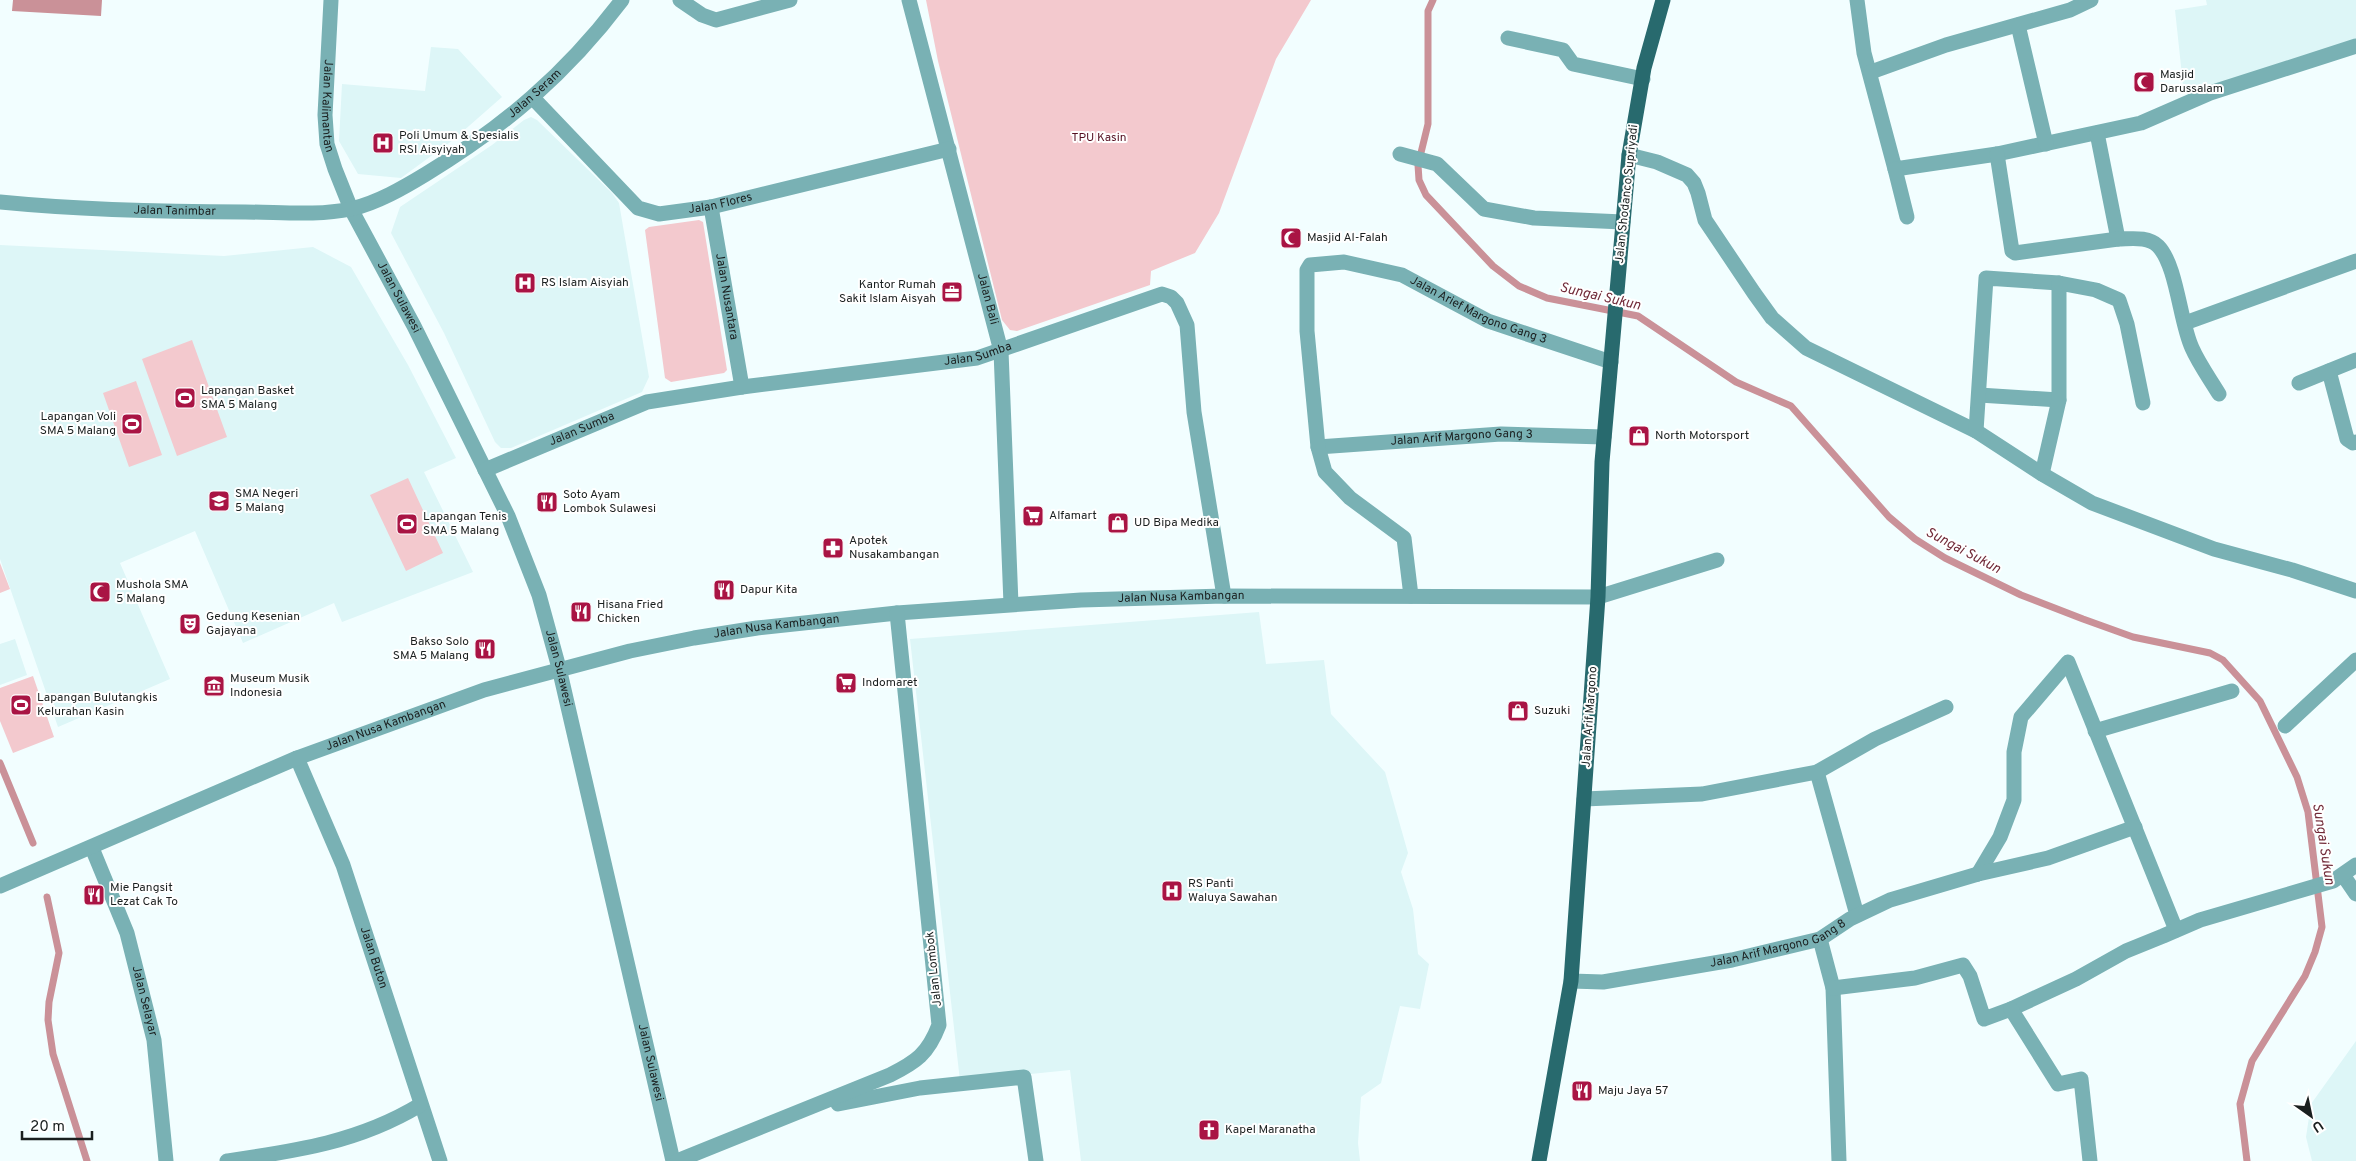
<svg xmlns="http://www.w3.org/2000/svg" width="2356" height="1161" viewBox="0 0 2356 1161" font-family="Overpass,sans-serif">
	<rect width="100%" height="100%" fill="#f2feff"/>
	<path fill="#ddf6f7" d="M 2206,0 L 2356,0 L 2356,40 L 2184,94 L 2175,10 L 2207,5 Z
		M 431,47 L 458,49 L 502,97 L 453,140 L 401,178 L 358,174 L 339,141 L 342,84 L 425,91 Z
		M 531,117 L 537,120 L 612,193 L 619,203 L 649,377 L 642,392 L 511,448 L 501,448 L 495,442 L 444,333 L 391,233 L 400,207 L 492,145 L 524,120 Z
		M 0,245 L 224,256 L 313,247 L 351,267 L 408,365 L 456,458 L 424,472 L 473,572 L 342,622 L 334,603 L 243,643 L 195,531 L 120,563 L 170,679 L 58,727 L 0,559 Z
		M 1259,612 L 1266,664 L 1324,660 L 1331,714 L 1385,772 L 1408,853 L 1401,872 L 1413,909 L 1418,954 L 1429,964 L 1420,1009 L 1400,1006 L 1381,1083 L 1361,1097 L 1358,1143 L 1360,1161 L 1081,1161 L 1070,1070 L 960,1081 L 910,639 Z
		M 15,639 L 27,675 L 0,685 L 0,644 Z
		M 2356,1041 L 2356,1161 L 2312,1161 L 2306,1137 L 2311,1104 Z"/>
	<path fill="#f3c9ce" d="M 926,0 L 1311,0 L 1276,59 L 1219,213 L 1195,253 L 1151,271 L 1150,285 L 1017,331 L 1010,330 L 1002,320 L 938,61 Z
		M 699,220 L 703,222 L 727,370 L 724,373 L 671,382 L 665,378 L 645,230 L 649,227 Z
		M 192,340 L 227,437 L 177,456 L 142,359 Z
		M 136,381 L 162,455 L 129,467 L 103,393 Z
		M 408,478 L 443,553 L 406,571 L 370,495 Z
		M 0,563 L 10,589 L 0,593 Z
		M 33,676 L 54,737 L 13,753 L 0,721 L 0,688 Z"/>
	<path fill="#ca9198" d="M 13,0 L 102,0 L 101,16 L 12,11 Z"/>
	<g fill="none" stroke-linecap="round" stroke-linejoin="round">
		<path stroke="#ca9198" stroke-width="7" d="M 1433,0 L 1428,11 L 1428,124 L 1418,165 L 1419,180 L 1426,195 L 1493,266 L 1519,286 L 1547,298 L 1638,316 L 1736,382 L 1791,406 L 1889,517 L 1915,539 L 1945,558 L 2021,595 L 2083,619 L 2133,637 L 2210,653 L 2223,660 L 2260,701 L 2297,777 L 2308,812 L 2322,927 L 2315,952 L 2305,976 L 2252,1061 L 2240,1104 L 2247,1161
			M 0,763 L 33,843
			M 47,897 L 59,953 L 49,1002 L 48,1020 L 53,1054 L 87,1161"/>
		<g stroke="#79b1b4" stroke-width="15">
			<path id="s1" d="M 331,0 L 325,115 L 327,144 L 335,169 L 351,209 L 414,326 L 508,516 L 539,595 L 559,668 L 673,1161"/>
			<path d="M 680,0 L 702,15 L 716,20 L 790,0"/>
			<path id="s2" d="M 909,0 L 1001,351 L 1011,604"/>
			<path d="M 1857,0 L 1864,53 L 1895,169 L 1997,154 L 2141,123 L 2210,93 L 2356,46"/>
			<path d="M 2018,25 L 2046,144"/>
			<path d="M 1508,38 L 1563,50 L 1573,64 L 1643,79"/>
			<path d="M 1871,72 L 1946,45 L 2070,10 L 2091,0"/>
			<path id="s3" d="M 533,98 L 638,208 L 659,214 L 711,207 L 949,149"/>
			<path d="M 2097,133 L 2118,239 C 2131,239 2148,236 2158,246 C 2177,265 2180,323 2192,348 C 2199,364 2210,379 2219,394"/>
			<path d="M 1400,154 L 1437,164 L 1484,209 L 1534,218 L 1623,222"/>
			<path d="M 1997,154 L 2012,251 L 2015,253 L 2118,239"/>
			<path d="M 1629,155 L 1657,162 L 1687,175 L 1694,183 L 1698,193 L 1705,220 L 1754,293 L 1772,318 L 1806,348 L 1976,431 L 2042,474 L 2092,503 L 2214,549 L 2292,570 L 2356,591"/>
			<path d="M 1895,169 L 1907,217"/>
			<path id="s4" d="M 0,202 C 81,210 164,212 245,212 C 280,212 317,216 351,209 C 377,203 403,188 426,174 C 504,127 567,73 622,0"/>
			<path id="s5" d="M 711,207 L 742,387"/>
			<path d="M 2185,323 L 2356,261"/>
			<path d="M 2329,371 L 2347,439 L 2353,443 L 2356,442"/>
			<path d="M 2299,383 L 2356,360"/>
			<path d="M 1979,395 L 2059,400"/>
			<path d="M 1976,431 L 1986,278 L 2059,283"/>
			<path id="s6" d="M 1318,447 L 1501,434 L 1604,437"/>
			<path id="s7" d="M 485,470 L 647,402 L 742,387 L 977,358 L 1162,294 L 1171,297 L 1177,303 L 1187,325 L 1194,412 L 1224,596"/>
			<path d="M 2042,474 L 2059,400 L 2059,283 L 2096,290 L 2119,300 L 2127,324 L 2143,403"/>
			<path id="s8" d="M 1411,596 L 1404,538 L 1350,498 L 1325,472 L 1318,447 L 1307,331 L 1307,270 L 1310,265 L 1344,262 L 1402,275 L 1488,321 L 1611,362"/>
			<path d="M 2285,726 L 2356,660"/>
			<path d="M 2095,731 L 2232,691"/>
			<path id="s9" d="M 297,758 L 343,865 L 440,1161"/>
			<path d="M 1817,772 L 1857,915"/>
			<path d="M 1584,799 L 1702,794 L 1817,772 L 1875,739 L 1946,707"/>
			<path id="s10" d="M 92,848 L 127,933 L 154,1040 L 166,1161"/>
			<path d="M 1978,874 L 2000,837 L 2014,800 L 2014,752 L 2021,717 L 2068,662 L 2176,930"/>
			<path d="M 2343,875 L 2356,894"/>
			<path id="s11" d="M 0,886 L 297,758 L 484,690 L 630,651 L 694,638 L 757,628 L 897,613 L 1081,600 L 1224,596 L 1598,597 L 1717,560"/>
			<path d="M 1820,939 L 1833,988 L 1839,1161"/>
			<path id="s12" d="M 1571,981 L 1603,982 L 1732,960 L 1820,939 L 1850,919 L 1890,900 L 1978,874 L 2048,858 L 2135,827"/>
			<path d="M 1833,988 L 1915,978 L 1963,965 L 1970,976 L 1984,1019 L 2011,1009 L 2076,979 L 2126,951 L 2163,936 L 2200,920 L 2333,881 L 2356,865"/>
			<path d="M 2011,1009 L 2058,1084 L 2081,1079 L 2090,1161"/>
			<path d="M 838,1104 L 920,1088 L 1024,1077 L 1036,1161"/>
			<path d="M 227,1161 C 296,1151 359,1142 420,1105"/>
			<path d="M 677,1161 L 890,1075 C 916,1062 928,1054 939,1025 L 897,613"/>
		</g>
		<path stroke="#286a6e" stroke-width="15" d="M 1539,1161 L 1571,981 L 1598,597 L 1602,462 L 1629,155 L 1644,68 L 1663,0"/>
	</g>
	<defs>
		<g id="mosque-square" transform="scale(1.125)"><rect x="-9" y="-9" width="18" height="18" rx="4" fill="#a91444" stroke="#fff"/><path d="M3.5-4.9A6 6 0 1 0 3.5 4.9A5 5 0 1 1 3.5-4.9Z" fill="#fff"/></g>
		<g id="hospital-square" transform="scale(1.125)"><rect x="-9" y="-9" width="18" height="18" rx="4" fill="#a91444" stroke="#fff"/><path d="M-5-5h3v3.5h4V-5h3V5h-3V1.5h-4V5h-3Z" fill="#fff"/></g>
		<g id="office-square" transform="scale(1.125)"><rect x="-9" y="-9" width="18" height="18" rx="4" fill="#a91444" stroke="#fff"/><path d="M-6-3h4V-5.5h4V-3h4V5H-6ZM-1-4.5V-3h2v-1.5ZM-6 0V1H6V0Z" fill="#fff"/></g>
		<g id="stadium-square" transform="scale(1.125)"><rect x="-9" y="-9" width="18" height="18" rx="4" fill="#a91444" stroke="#fff"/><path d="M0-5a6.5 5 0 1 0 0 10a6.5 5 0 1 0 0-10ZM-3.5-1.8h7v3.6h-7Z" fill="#fff"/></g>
		<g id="shop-square" transform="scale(1.125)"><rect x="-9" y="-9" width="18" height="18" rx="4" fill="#a91444" stroke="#fff"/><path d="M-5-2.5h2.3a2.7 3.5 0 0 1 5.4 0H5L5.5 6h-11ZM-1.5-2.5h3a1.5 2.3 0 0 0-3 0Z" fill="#fff"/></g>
		<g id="school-square" transform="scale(1.125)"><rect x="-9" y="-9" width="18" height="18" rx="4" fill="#a91444" stroke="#fff"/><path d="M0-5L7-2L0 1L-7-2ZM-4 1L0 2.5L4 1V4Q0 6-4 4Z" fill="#fff"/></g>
		<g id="restaurant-square" transform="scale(1.125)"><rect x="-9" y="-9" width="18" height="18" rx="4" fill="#a91444" stroke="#fff"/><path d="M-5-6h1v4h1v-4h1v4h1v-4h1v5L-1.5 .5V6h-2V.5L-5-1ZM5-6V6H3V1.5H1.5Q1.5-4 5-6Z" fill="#fff"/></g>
		<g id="supermarket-square" transform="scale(1.125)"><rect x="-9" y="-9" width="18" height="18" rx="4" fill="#a91444" stroke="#fff"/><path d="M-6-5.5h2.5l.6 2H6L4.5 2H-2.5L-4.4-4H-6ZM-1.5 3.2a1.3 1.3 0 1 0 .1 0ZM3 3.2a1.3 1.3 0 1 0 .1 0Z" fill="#fff"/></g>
		<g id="pharmacy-square" transform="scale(1.125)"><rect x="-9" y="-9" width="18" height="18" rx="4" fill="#a91444" stroke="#fff"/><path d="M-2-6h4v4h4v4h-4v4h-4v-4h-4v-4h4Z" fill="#fff"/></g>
		<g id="theatre-square" transform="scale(1.125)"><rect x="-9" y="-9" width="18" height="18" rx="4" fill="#a91444" stroke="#fff"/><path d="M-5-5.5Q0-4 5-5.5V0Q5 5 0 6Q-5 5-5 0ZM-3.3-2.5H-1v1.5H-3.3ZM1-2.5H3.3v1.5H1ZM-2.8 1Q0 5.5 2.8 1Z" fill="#fff"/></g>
		<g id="museum-square" transform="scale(1.125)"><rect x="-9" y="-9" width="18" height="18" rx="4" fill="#a91444" stroke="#fff"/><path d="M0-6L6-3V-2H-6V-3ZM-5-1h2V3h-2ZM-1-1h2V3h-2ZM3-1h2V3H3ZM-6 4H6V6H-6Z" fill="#fff"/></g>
		<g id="church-square" transform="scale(1.125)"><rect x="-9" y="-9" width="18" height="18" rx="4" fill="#a91444" stroke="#fff"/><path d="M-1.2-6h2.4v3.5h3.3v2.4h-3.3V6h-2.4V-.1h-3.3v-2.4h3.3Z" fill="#fff"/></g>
	</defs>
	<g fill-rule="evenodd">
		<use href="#mosque-square" x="2144" y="82"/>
		<use href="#hospital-square" x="383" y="143"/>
		<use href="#mosque-square" x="1291" y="238"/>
		<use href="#hospital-square" x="525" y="283"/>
		<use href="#office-square" x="952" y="292"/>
		<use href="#stadium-square" x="185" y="398"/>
		<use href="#stadium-square" x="132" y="424"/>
		<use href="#shop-square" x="1639" y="436"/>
		<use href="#school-square" x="219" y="501"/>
		<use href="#restaurant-square" x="547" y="502"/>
		<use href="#supermarket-square" x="1033" y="516"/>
		<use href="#shop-square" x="1118" y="523"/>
		<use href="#stadium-square" x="407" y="524"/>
		<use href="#pharmacy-square" x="833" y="548"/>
		<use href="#restaurant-square" x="724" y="590"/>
		<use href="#mosque-square" x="100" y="592"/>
		<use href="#restaurant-square" x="581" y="612"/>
		<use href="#theatre-square" x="190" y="624"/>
		<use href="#restaurant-square" x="485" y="649"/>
		<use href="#supermarket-square" x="846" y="683"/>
		<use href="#museum-square" x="214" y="686"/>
		<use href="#stadium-square" x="21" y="705"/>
		<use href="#shop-square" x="1518" y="711"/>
		<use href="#hospital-square" x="1172" y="891"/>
		<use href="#restaurant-square" x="94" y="895"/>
		<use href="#restaurant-square" x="1582" y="1091"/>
		<use href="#church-square" x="1209" y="1130"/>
	</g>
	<g text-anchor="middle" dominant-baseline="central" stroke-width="4" stroke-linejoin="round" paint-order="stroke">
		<g font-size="12" fill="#1a1f1f" stroke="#fff" text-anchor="start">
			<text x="2160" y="75">Masjid<tspan x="2160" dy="14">Darussalam</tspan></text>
			<text x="399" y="136">Poli Umum &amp; Spesialis<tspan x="399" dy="14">RSI Aisyiyah</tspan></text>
			<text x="1307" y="238">Masjid Al-Falah</text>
			<text x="541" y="283">RS Islam Aisyiah</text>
			<text x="936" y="285" text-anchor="end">Kantor Rumah<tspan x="936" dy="14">Sakit Islam Aisyah</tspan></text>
			<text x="201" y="391">Lapangan Basket<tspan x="201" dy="14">SMA 5 Malang</tspan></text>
			<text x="116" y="417" text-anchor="end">Lapangan Voli<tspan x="116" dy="14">SMA 5 Malang</tspan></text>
			<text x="1655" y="436">North Motorsport</text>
			<text x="235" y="494">SMA Negeri<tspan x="235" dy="14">5 Malang</tspan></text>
			<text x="563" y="495">Soto Ayam<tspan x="563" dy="14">Lombok Sulawesi</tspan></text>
			<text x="1049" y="516">Alfamart</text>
			<text x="423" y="517">Lapangan Tenis<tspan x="423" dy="14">SMA 5 Malang</tspan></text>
			<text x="1134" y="523">UD Bipa Medika</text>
			<text x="849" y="541">Apotek<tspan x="849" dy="14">Nusakambangan</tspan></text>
			<text x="116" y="585">Mushola SMA<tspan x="116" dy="14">5 Malang</tspan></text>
			<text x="740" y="590">Dapur Kita</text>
			<text x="597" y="605">Hisana Fried<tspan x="597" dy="14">Chicken</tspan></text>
			<text x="206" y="617">Gedung Kesenian<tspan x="206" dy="14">Gajayana</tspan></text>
			<text x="469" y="642" text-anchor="end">Bakso Solo<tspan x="469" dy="14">SMA 5 Malang</tspan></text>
			<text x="230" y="679">Museum Musik<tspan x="230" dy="14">Indonesia</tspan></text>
			<text x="862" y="683">Indomaret</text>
			<text x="37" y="698">Lapangan Bulutangkis<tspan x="37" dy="14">Kelurahan Kasin</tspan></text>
			<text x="1534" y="711">Suzuki</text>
			<text x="1188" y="884">RS Panti<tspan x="1188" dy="14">Waluya Sawahan</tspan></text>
			<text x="110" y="888">Mie Pangsit<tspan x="110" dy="14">Lezat Cak To</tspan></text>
			<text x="1598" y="1091">Maju Jaya 57</text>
			<text x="1225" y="1130">Kapel Maranatha</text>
		</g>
		<g font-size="12" fill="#1a1f1f" stroke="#fff">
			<text stroke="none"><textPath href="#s4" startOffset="570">Jalan Seram</textPath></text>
			<text stroke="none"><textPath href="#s1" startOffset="106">Jalan Kalimantan</textPath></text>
			<text transform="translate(1627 194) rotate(-84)">Jalan Shodanco Supriyadi</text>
			<text stroke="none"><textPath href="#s3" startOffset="236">Jalan Flores</textPath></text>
			<text stroke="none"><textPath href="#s4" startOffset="175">Jalan Tanimbar</textPath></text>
			<text stroke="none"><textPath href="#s5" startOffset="91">Jalan Nusantara</textPath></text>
			<text stroke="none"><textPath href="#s1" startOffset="314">Jalan Sulawesi</textPath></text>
			<text stroke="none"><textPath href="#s2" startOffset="309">Jalan Bali</textPath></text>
			<text stroke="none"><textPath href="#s8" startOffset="549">Jalan Arief Margono Gang 3</textPath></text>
			<text stroke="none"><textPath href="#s7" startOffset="510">Jalan Sumba</textPath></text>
			<text stroke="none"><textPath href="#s7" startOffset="105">Jalan Sumba</textPath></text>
			<text stroke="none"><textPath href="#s6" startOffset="144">Jalan Arif Margono Gang 3</textPath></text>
			<text stroke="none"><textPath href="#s11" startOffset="1228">Jalan Nusa Kambangan</textPath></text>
			<text stroke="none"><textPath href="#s11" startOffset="822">Jalan Nusa Kambangan</textPath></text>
			<text stroke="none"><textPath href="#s1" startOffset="719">Jalan Sulawesi</textPath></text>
			<text transform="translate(1590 717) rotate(-86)">Jalan Arif Margono</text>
			<text stroke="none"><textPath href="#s11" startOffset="418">Jalan Nusa Kambangan</textPath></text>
			<text stroke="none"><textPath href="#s12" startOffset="212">Jalan Arif Margono Gang 8</textPath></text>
			<text stroke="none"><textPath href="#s9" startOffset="214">Jalan Buton</textPath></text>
			<text transform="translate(934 969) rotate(-96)">Jalan Lombok</text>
			<text stroke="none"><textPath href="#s10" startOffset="162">Jalan Selayar</textPath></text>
			<text stroke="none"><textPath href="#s1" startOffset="1124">Jalan Sulawesi</textPath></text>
		</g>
		<g font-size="12" fill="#540f21" stroke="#fff">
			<text x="1099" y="138">TPU Kasin</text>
		</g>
		<g font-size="14" font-style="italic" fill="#712b39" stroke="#fff">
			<text transform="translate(1600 297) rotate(13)">Sungai Sukun</text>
			<text transform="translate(1963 551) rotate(28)">Sungai Sukun</text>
			<text transform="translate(2323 844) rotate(81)">Sungai Sukun</text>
		</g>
	</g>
	<g transform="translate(2311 1116) rotate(147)" stroke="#ffffff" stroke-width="4" paint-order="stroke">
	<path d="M0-4L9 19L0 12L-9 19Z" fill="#1a1f1f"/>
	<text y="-8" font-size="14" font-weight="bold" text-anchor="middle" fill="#1a1f1f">U</text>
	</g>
	<path d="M22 1131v8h70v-8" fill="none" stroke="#1a1f1f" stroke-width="2.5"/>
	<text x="30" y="1131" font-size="15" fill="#1a1f1f" stroke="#ffffff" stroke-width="4" paint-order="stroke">20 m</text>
</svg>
